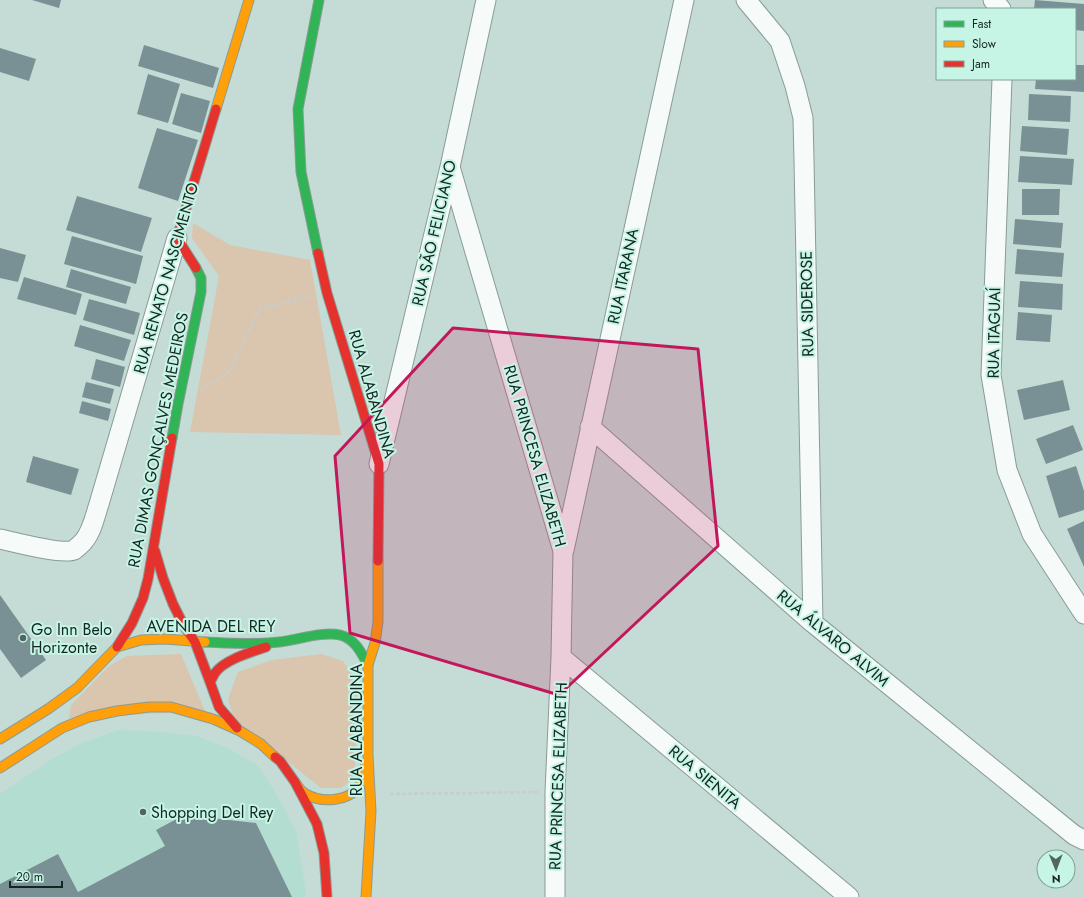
<svg xmlns="http://www.w3.org/2000/svg" width="1084" height="897" viewBox="0 0 1084 897" font-family="Jost,sans-serif">
	<rect width="100%" height="100%" fill="#c4dcd5"/>
	<path fill="#b4ddd1" d="M 118,730 L 160,732 L 197,736 L 228,748 L 258,766 L 274,790 L 296,831 L 306,892 L 306,897 L 0,897 L 0,794 L 49,761 L 82,743 Z"/>
	<path fill="#dac5ae" d="M 193,223 L 230,245 L 310,260 L 341,435 L 190,432 L 219,276 L 192,238 Z
		M 181,654 L 205,711 L 69,718 L 71,705 L 109,666 L 127,656 Z
		M 321,654 L 343,661 L 359,686 L 354,778 L 341,788 L 321,788 L 234,719 L 228,699 L 238,672 L 272,660 Z"/>
	<path fill="#799194" d="M 32,0 L 61,0 L 59,8 Z
		M 1035,0 L 1084,4 L 1084,31 L 1075,30 L 1075,9 L 1034,9 Z
		M 144,45 L 219,68 L 213,88 L 138,66 Z
		M 0,48 L 36,59 L 29,81 L 0,72 Z
		M 1075,65 L 1084,65 L 1084,92 L 1035,89 L 1036,79 L 1075,79 Z
		M 148,74 L 180,84 L 168,123 L 137,114 Z
		M 181,93 L 210,101 L 201,133 L 172,124 Z
		M 1029,94 L 1071,96 L 1070,122 L 1028,120 Z
		M 1022,126 L 1069,129 L 1067,155 L 1020,151 Z
		M 157,128 L 198,140 L 178,201 L 138,188 Z
		M 1020,156 L 1074,159 L 1072,185 L 1018,182 Z
		M 1022,189 L 1060,189 L 1059,215 L 1022,215 Z
		M 77,196 L 152,218 L 141,252 L 66,230 Z
		M 1015,219 L 1063,223 L 1061,248 L 1013,244 Z
		M 72,236 L 143,256 L 136,284 L 64,264 Z
		M 0,248 L 26,255 L 18,282 L 0,278 Z
		M 1017,249 L 1064,253 L 1062,277 L 1015,274 Z
		M 71,269 L 131,287 L 126,304 L 66,287 Z
		M 24,277 L 82,294 L 76,315 L 17,299 Z
		M 1020,281 L 1063,284 L 1062,310 L 1018,307 Z
		M 89,299 L 140,313 L 134,335 L 83,320 Z
		M 1018,312 L 1052,315 L 1050,342 L 1016,340 Z
		M 80,325 L 131,340 L 124,361 L 74,346 Z
		M 96,359 L 125,367 L 120,387 L 91,379 Z
		M 1063,380 L 1070,410 L 1024,420 L 1017,390 Z
		M 86,382 L 114,389 L 110,404 L 82,397 Z
		M 82,401 L 111,409 L 108,421 L 79,413 Z
		M 1073,425 L 1083,450 L 1046,464 L 1036,439 Z
		M 33,456 L 79,469 L 71,495 L 26,482 Z
		M 1076,466 L 1084,491 L 1084,510 L 1059,518 L 1046,476 Z
		M 1084,521 L 1084,567 L 1067,529 Z
		M 0,595 L 46,660 L 21,678 L 0,649 Z
		M 184,815 L 256,823 L 292,897 L 0,897 L 0,884 L 58,854 L 78,892 L 165,846 L 156,830 Z"/>
	<g fill="none" stroke-linecap="round" stroke-linejoin="round">
		<g stroke="#899c96" stroke-width="21">
			<path id="street" d="M 746,0 L 780,41 L 795,86 L 803,118 L 804,160 L 813,623
				M 993,0 L 1001,9
				M 1002,79 L 991,375 L 1007,470 L 1032,534 L 1084,614
				M 450,167 L 563,551 L 561,657 L 555,792 L 555,897
				M 590,427 L 813,623 L 1074,835 L 1084,840
				M 379,464 L 450,167 L 486,0
				M 0,539 C 14,542 62,555 74,550 C 77,548 81,544 83,542 C 92,532 95,516 99,504 L 177,238
				M 564,550 L 684,0
				M 561,657 L 849,897"/>
		</g>
		<g stroke="#899c96" stroke-width="11">
			<path id="fast" d="M 318,253 L 301,172 L 298,109 L 319,0
				M 172,438 L 178,404 L 201,292 L 201,278 L 196,268
				M 205,642 C 229,643 255,645 279,642 C 297,640 323,631 340,635 C 355,639 361,652 368,665"/>
		</g>
		<g stroke="#899c96" stroke-width="11">
			<path id="slow" d="M 216,109 L 249,0
				M 0,739 L 48,709 L 77,688 L 117,647 L 141,640 L 165,639 L 205,642
				M 0,768 L 62,728 L 89,717 L 117,711 L 149,707 L 171,707 L 213,719 L 240,731 L 261,744 L 275,757
				M 297,785 C 299,788 302,792 306,794 C 321,803 347,802 359,787 C 364,780 365,771 366,763
				M 366,897 L 371,811 L 368,755 L 368,665 L 375,643 L 378,622 L 378,561"/>
		</g>
		<g stroke="#899c96" stroke-width="11">
			<path id="jam" d="M 318,253 L 327,293 L 379,464 L 378,561
				M 196,268 L 177,238 L 216,109
				M 155,551 L 163,578 L 173,604 L 184,626 L 195,642 L 210,682
				M 117,647 L 132,623 L 143,598 L 148,579 L 172,438
				M 237,728 L 219,707 L 210,682 C 212,679 213,676 215,673 C 224,660 251,652 266,647
				M 275,757 L 280,761 L 295,782 L 317,824 L 324,853 L 327,897"/>
		</g>
		<path stroke="#c7cecc" stroke-width="2.5" stroke-dasharray="4 2" stroke-linecap="butt" d="M 201,390 L 230,371 L 259,309 L 309,297
			M 390,794 L 539,792"/>
		<use href="#street" stroke="#f6faf9" stroke-width="19"/>
		<use href="#fast" stroke="#30b455" stroke-width="9"/>
		<use href="#slow" stroke="#ff9f0a" stroke-width="9"/>
		<use href="#jam" stroke="#e5322d" stroke-width="9"/>
	</g>
	<path fill="#c2185b" fill-opacity="0.2" stroke="#c2185b" stroke-width="3" stroke-linejoin="round" d="M 453,328 L 698,349 L 718,546 L 559,695 L 350,633 L 335,456 Z"/>
	<g fill="#526660" stroke="#c6f5e6" stroke-width="1.5">
		<circle cx="23" cy="638" r="4"/>
		<circle cx="143" cy="812" r="4"/>
	</g>
	<g text-anchor="middle" dominant-baseline="central" stroke-width="4" stroke-linejoin="round" paint-order="stroke">
		<g font-size="16" fill="#142621" stroke="#c6f5e6">
			<text transform="translate(434 233) rotate(-77)">RUA SÃO FELICIANO</text>
			<text transform="translate(623 276) rotate(-78)">RUA ITARANA</text>
			<text transform="translate(166 278) rotate(-74)">RUA RENATO NASCIMENTO</text>
			<text transform="translate(807 304) rotate(-91)">RUA SIDEROSE</text>
			<text transform="translate(994 333) rotate(-89)">RUA ITAGUAÍ</text>
			<text transform="translate(372 394) rotate(74)">RUA ALABANDINA</text>
			<text transform="translate(158 440) rotate(-79)">RUA DIMAS GONÇALVES MEDEIROS</text>
			<text transform="translate(535 456) rotate(74)">RUA PRINCESA ELIZABETH</text>
			<text x="211" y="626">AVENIDA DEL REY</text>
			<text transform="translate(833 638) rotate(40)">RUA ÁLVARO ALVIM</text>
			<text transform="translate(356 730) rotate(-90)">RUA ALABANDINA</text>
			<text transform="translate(558 776) rotate(-88)">RUA PRINCESA ELIZABETH</text>
			<text transform="translate(705 777) rotate(40)">RUA SIENITA</text>
		</g>
		<g font-size="16" fill="#142621" stroke="#c6f5e6" text-anchor="start">
			<text x="31" y="629">Go Inn Belo<tspan x="31" dy="18">Horizonte</tspan></text>
			<text x="151" y="812">Shopping Del Rey</text>
		</g>
	</g>
	<rect x="936" y="8" width="140" height="72" fill="#c6f5e6" stroke="#7fa297"/>
	<rect x="944" y="21" width="20" height="6" fill="#30b455" stroke="#7fa297"/>
	<text x="972" y="28" font-size="12" fill="#142621">Fast</text>
	<rect x="944" y="41" width="20" height="6" fill="#ff9f0a" stroke="#7fa297"/>
	<text x="972" y="48" font-size="12" fill="#142621">Slow</text>
	<rect x="944" y="61" width="20" height="6" fill="#e5322d" stroke="#7fa297"/>
	<text x="972" y="68" font-size="12" fill="#142621">Jam</text>
	<g transform="translate(1056 869) rotate(179)"><circle r="19" fill="#c6f5e6" stroke="#7fa297"/>
	<path d="M0-3L7 15L0 10L-7 15Z" fill="#526660"/>
	<text y="-6" font-size="11" font-weight="bold" text-anchor="middle" fill="#142621">N</text>
	</g>
	<path d="M10 881v6h52v-6" fill="none" stroke="#142621" stroke-width="2"/>
	<text x="16" y="881" font-size="12" fill="#142621" stroke="#c6f5e6" stroke-width="3" paint-order="stroke">20 m</text>
</svg>
